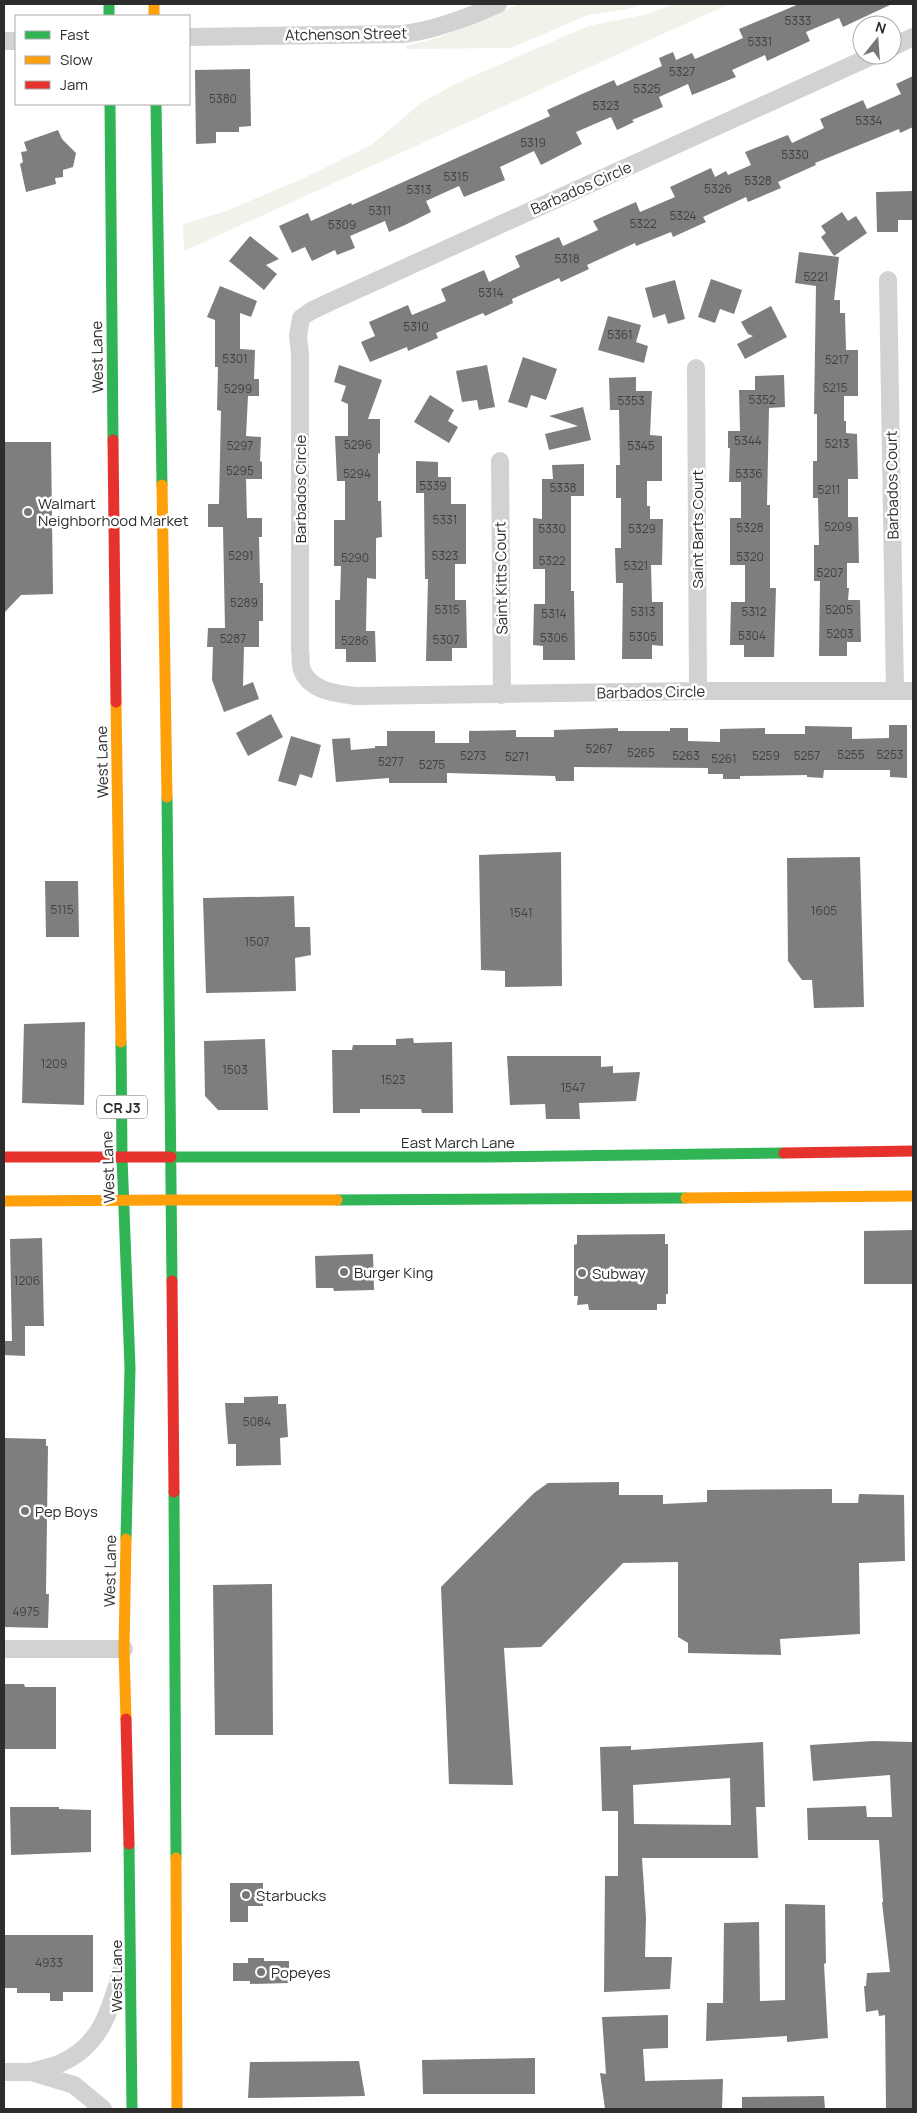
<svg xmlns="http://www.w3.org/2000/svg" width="917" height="2113" viewBox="0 0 917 2113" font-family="Manrope,sans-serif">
	<rect width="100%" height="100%" fill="#fff"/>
	<path fill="#f1f3eb" d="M 519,4 L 644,4 L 628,9 L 588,15 L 511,48 L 406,49 L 406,46 L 441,37 Z
		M 674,4 L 729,4 L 184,251 L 183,224 L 226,211 L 304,178 L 371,145 L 421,103 L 455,84 L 588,26 L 648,14 Z"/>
	<path fill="#7e7e7e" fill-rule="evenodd" d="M 799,4 L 892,4 L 843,27 L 839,18 L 806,32 L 810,41 L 767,61 L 765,55 L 732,70 L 736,77 L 692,95 L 688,84 L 659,97 L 663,107 L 632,120 L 634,122 L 617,130 L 611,117 L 576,132 L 582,144 L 541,165 L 534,151 L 500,167 L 505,180 L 464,197 L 459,186 L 426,201 L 431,212 L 405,225 L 389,232 L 385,221 L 350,236 L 355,248 L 337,255 L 335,250 L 312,261 L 305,247 L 292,253 L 279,226 L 308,213 L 311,221 L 351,203 L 352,205 L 550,116 L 547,110 L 582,94 L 614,80 L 617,86 L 662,66 L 659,58 L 673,52 L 676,60 L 692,53 L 695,59 L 743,38 L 739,29 Z
		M 250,69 L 251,126 L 239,127 L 239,132 L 216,132 L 216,143 L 196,144 L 195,70 Z
		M 913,76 L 913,127 L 900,133 L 899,129 L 815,163 L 816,165 L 778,182 L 781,188 L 748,202 L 746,197 L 703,217 L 706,222 L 673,237 L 671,232 L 636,246 L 635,243 L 587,265 L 589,269 L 561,282 L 559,278 L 512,299 L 513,303 L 485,316 L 483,313 L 436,333 L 438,338 L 408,351 L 407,347 L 370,362 L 361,342 L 375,336 L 369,322 L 408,305 L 412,315 L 446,301 L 441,289 L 484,270 L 489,282 L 520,267 L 515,256 L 559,237 L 563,246 L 598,230 L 593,221 L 636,202 L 640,212 L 675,197 L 670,187 L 711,168 L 715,177 L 726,171 L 728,175 L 751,165 L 745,152 L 788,135 L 792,143 L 824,128 L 820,119 L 863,100 L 867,109 L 901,94 L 896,84 Z
		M 58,130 L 62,139 L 76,153 L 73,167 L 63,170 L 63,177 L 55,178 L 56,184 L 26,192 L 20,164 L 23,162 L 21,152 L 27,151 L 24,142 Z
		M 913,191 L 913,220 L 898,220 L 898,232 L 877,232 L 876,192 Z
		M 842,212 L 848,221 L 856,216 L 867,233 L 834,256 L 821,237 L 826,233 L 821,226 Z
		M 250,236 L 279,259 L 266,265 L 277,274 L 264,290 L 229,261 Z
		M 799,252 L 839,257 L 834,300 L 840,300 L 840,313 L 845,313 L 846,350 L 858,350 L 858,396 L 844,396 L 844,421 L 846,421 L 846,433 L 857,434 L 858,479 L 848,479 L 848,517 L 858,517 L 859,563 L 847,563 L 847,588 L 849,588 L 848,600 L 860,600 L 861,642 L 847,642 L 847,656 L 819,656 L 820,581 L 814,581 L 814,545 L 819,545 L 818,498 L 813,498 L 813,461 L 817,461 L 817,414 L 814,414 L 816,286 L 795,283 Z
		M 711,279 L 742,290 L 734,314 L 720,309 L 715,323 L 698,317 Z
		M 675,280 L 685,319 L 668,324 L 665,314 L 653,318 L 645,288 Z
		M 220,286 L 257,301 L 251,317 L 240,313 L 240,349 L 255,350 L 254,379 L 259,379 L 259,396 L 248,396 L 246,436 L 261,437 L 260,461 L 262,462 L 262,479 L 246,479 L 247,518 L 262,518 L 262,537 L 259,537 L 260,583 L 263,583 L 263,621 L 259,621 L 259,647 L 244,647 L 243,686 L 253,682 L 259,699 L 224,712 L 212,680 L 213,647 L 207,647 L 208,628 L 225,628 L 223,527 L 208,527 L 208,504 L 219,504 L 221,411 L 217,410 L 218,367 L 215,367 L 215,320 L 207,317 Z
		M 771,306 L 787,337 L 745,359 L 737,344 L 753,336 L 748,334 L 741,322 Z
		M 608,316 L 641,325 L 636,342 L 648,346 L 644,363 L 598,350 Z
		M 523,357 L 557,369 L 546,400 L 531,395 L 527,408 L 508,402 Z
		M 339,365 L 382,380 L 368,419 L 380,419 L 380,454 L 378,453 L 378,501 L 381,501 L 382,537 L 376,538 L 376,579 L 367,578 L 366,631 L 375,631 L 376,662 L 346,662 L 346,649 L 335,649 L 335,600 L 340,600 L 341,566 L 334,566 L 334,520 L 345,520 L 345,481 L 337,481 L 335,436 L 348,436 L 348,404 L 341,401 L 346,386 L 334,382 Z
		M 487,365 L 495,407 L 479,410 L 477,400 L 462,402 L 456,371 Z
		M 784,375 L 785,407 L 769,408 L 767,505 L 770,505 L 770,588 L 776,588 L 774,657 L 744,657 L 744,645 L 730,645 L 731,602 L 745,602 L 745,565 L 730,565 L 730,518 L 741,518 L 741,482 L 729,482 L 730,448 L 728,448 L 728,431 L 740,431 L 739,390 L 755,390 L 755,376 Z
		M 636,377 L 636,391 L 652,391 L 650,435 L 662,436 L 662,481 L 647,481 L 647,506 L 650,506 L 650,519 L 663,519 L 662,565 L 651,565 L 652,602 L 663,602 L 663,646 L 652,645 L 652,659 L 622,659 L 623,583 L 616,583 L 615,548 L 621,548 L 621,498 L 616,498 L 616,465 L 620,465 L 619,410 L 610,410 L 609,378 Z
		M 430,395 L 454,410 L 448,421 L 458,427 L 449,443 L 414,422 Z
		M 583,407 L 591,440 L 549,450 L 545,434 L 578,426 L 549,416 Z
		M 4,442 L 51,442 L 53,594 L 21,595 L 4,613 Z
		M 416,461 L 438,462 L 438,477 L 451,477 L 451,504 L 466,504 L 466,564 L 455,564 L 455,600 L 466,600 L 467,648 L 452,648 L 452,661 L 426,661 L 428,579 L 425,579 L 424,493 L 416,493 Z
		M 584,464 L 584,496 L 571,496 L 571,591 L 574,591 L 575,660 L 543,660 L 543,646 L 533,645 L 534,604 L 545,604 L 545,569 L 533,569 L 533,518 L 542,519 L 542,479 L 553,479 L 552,465 Z
		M 271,714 L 283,737 L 248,756 L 236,733 Z
		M 889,725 L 907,725 L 907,778 L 890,777 L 890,770 L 824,770 L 823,778 L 807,777 L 807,775 L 740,776 L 740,779 L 723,779 L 723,774 L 708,774 L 708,768 L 574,767 L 574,781 L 556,781 L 555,776 L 447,773 L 447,783 L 389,783 L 389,778 L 336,782 L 332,739 L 350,738 L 351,750 L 375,748 L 375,746 L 387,746 L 387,731 L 435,731 L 435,743 L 469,743 L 469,731 L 516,730 L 516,737 L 554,737 L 554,730 L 618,728 L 618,731 L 670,731 L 670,728 L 688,728 L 688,741 L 720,742 L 720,729 L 765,728 L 765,734 L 805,734 L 805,726 L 852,727 L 852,739 L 889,738 Z
		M 291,736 L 321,745 L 312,778 L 300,774 L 296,786 L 278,781 Z
		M 561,852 L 562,986 L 505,987 L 505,971 L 481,970 L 479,855 Z
		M 860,857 L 864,1007 L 814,1008 L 812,980 L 802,980 L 788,961 L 787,858 Z
		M 45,881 L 78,881 L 79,937 L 46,937 Z
		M 294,896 L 295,927 L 310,927 L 311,955 L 295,958 L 296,991 L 206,993 L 203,898 Z
		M 85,1022 L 84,1105 L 22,1103 L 24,1024 Z
		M 413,1038 L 414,1043 L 452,1042 L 453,1113 L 422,1113 L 421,1109 L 360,1109 L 360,1113 L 333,1113 L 332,1050 L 352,1050 L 353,1045 L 396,1045 L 396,1039 Z
		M 265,1039 L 268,1110 L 218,1110 L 205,1096 L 204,1041 Z
		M 507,1056 L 601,1056 L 601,1067 L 613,1066 L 613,1073 L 640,1072 L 636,1101 L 579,1103 L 580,1119 L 546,1119 L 545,1104 L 510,1105 Z
		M 913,1230 L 913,1284 L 864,1284 L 864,1231 Z
		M 665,1234 L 665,1244 L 668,1244 L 668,1294 L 666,1294 L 666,1304 L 657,1304 L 657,1310 L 589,1310 L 588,1304 L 577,1305 L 578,1296 L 574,1296 L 574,1245 L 577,1244 L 577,1235 Z
		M 42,1238 L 44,1326 L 25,1326 L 25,1356 L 4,1355 L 4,1341 L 12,1341 L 10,1239 Z
		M 373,1254 L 374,1290 L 334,1291 L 333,1288 L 316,1288 L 315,1256 Z
		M 278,1396 L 278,1404 L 286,1404 L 288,1437 L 280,1438 L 281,1465 L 236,1466 L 236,1444 L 228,1444 L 225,1403 L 244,1403 L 244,1397 Z
		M 4,1438 L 46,1439 L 46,1446 L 48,1446 L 46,1594 L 49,1594 L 48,1628 L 4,1627 Z
		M 619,1482 L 619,1495 L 663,1495 L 663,1504 L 707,1502 L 707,1490 L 832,1489 L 832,1503 L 858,1503 L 859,1494 L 904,1495 L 905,1561 L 859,1563 L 860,1634 L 780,1639 L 781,1655 L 688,1653 L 688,1643 L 678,1637 L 678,1562 L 623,1563 L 541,1647 L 504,1648 L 513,1785 L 449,1784 L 441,1587 L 534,1493 L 548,1483 Z
		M 272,1584 L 273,1735 L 215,1735 L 213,1585 Z
		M 4,1684 L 24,1684 L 25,1687 L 56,1687 L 56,1749 L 4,1749 Z
		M 873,1741 L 913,1742 L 913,2109 L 886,2109 L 885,2015 L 879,2016 L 878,2010 L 866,2012 L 864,1986 L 866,1986 L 867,1973 L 890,1972 L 882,1902 L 883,1902 L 879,1840 L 808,1840 L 807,1808 L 866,1806 L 867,1817 L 892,1817 L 890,1775 L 813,1781 L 810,1745 Z
		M 763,1742 L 765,1807 L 756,1807 L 758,1858 L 642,1858 L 646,1918 L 645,1957 L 672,1957 L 670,1989 L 604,1992 L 605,1876 L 618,1876 L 618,1811 L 602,1811 L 600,1747 L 631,1746 L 631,1750 ZM 730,1778 L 731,1825 L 634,1824 L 633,1785 Z
		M 10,1807 L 59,1807 L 59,1809 L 91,1810 L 91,1852 L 11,1855 Z
		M 230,1883 L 263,1883 L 263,1906 L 248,1906 L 248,1922 L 230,1922 Z
		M 785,1904 L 825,1905 L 826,1963 L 824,1964 L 828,2038 L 787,2042 L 787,2036 L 706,2041 L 707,2003 L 723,2003 L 724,1923 L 759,1922 L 760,2001 L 785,2000 Z
		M 4,1935 L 93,1935 L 93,1992 L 63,1992 L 63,2001 L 50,2001 L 50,1993 L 17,1993 L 17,1988 L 4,1988 Z
		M 248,1958 L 264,1958 L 264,1961 L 289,1961 L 289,1983 L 250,1984 L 250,1981 L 233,1981 L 233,1963 L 248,1963 Z
		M 668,2015 L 668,2048 L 643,2049 L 645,2081 L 723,2079 L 722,2109 L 605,2109 L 600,2073 L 606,2074 L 602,2017 Z
		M 535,2058 L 535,2094 L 423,2094 L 422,2060 Z
		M 359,2061 L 365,2096 L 248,2098 L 250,2062 Z
		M 824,2096 L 825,2109 L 742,2109 L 742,2097 Z"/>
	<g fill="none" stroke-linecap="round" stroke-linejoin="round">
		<path stroke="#d2d2d2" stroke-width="18" d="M 189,37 L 403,34 C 436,30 467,18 498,4
			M 4,41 L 16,41
			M 892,47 L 913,37
			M 874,55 L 332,301 L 311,311 L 301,318 L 298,336 L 300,354 L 300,650 C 301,656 300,664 302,670 C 310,691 337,694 356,696 L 698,691 L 913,691
			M 888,280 L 895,691
			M 696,368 L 698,691
			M 500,461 L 502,695
			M 4,1649 L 124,1649
			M 4,2072 L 31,2072
			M 103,2109 L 74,2085 L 31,2072 C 41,2069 51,2067 61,2063 C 104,2044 111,2005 123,1965"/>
		<path stroke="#30b455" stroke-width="11" d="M 109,4 L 109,16
			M 110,104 L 113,440
			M 156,104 L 162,485
			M 167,797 L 172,1281
			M 121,1042 L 122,1157 L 130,1368 L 126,1539
			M 171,1157 L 488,1157 L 784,1153
			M 337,1200 L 686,1198
			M 174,1492 L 176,1858
			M 129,1844 L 132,2109"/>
		<path stroke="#ff9f0a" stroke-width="11" d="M 154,4 L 154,16
			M 162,485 L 167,797
			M 116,702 L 121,1042
			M 686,1198 L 913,1196
			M 171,1200 L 337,1200
			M 4,1201 L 171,1200
			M 126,1719 L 124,1649 L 126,1539
			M 176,1858 L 177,2109"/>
		<path stroke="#e5322d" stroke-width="11" d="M 113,440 L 116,702
			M 784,1153 L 913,1151
			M 4,1157 L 171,1157
			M 172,1281 L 174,1492
			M 126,1719 L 129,1844"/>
	</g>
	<g fill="#767676" stroke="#fff" stroke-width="2">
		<circle cx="28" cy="512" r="5"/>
		<circle cx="344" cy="1272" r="5"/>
		<circle cx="582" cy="1273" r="5"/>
		<circle cx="25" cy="1511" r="5"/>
		<circle cx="246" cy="1895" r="5"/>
		<circle cx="261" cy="1972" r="5"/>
	</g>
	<g text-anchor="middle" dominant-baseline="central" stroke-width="5" stroke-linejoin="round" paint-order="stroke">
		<g font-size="12" fill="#414141">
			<text x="798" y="20">5333</text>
			<text x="760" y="41">5331</text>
			<text x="682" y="71">5327</text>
			<text x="647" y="88">5325</text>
			<text x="223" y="98">5380</text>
			<text x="606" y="105">5323</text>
			<text x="869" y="120">5334</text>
			<text x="533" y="142">5319</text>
			<text x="795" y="154">5330</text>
			<text x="456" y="176">5315</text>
			<text x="758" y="180">5328</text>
			<text x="718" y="188">5326</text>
			<text x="419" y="189">5313</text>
			<text x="380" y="210">5311</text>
			<text x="683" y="215">5324</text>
			<text x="643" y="223">5322</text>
			<text x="342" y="224">5309</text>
			<text x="567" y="258">5318</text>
			<text x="816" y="276">5221</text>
			<text x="491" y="292">5314</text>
			<text x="416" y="326">5310</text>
			<text x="620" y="334">5361</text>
			<text x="235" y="358">5301</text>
			<text x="837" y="359">5217</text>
			<text x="835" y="387">5215</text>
			<text x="238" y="388">5299</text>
			<text x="762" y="399">5352</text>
			<text x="631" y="400">5353</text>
			<text x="748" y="440">5344</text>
			<text x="837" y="443">5213</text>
			<text x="358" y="444">5296</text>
			<text x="240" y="445">5297</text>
			<text x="641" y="445">5345</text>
			<text x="240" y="470">5295</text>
			<text x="357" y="473">5294</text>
			<text x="749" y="473">5336</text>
			<text x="433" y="485">5339</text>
			<text x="563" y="487">5338</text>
			<text x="829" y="489">5211</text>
			<text x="445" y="519">5331</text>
			<text x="838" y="526">5209</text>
			<text x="750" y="527">5328</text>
			<text x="552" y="528">5330</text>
			<text x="642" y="528">5329</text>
			<text x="241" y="555">5291</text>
			<text x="445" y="555">5323</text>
			<text x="750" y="556">5320</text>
			<text x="355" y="557">5290</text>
			<text x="552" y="560">5322</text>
			<text x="636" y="565">5321</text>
			<text x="830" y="572">5207</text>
			<text x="244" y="602">5289</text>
			<text x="447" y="609">5315</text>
			<text x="839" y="609">5205</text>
			<text x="643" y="611">5313</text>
			<text x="754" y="611">5312</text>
			<text x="554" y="613">5314</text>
			<text x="840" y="633">5203</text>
			<text x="752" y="635">5304</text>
			<text x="643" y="636">5305</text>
			<text x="554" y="637">5306</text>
			<text x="233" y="638">5287</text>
			<text x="446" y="639">5307</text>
			<text x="355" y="640">5286</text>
			<text x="599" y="748">5267</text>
			<text x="641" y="752">5265</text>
			<text x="851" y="754">5255</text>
			<text x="890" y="754">5253</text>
			<text x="473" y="755">5273</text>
			<text x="686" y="755">5263</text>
			<text x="766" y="755">5259</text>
			<text x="807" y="755">5257</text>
			<text x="517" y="756">5271</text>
			<text x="724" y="758">5261</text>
			<text x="391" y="761">5277</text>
			<text x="432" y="764">5275</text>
			<text x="62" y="909">5115</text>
			<text x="824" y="910">1605</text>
			<text x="521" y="912">1541</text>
			<text x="257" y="941">1507</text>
			<text x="54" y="1063">1209</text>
			<text x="235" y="1069">1503</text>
			<text x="393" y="1079">1523</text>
			<text x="573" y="1087">1547</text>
			<text x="27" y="1280">1206</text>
			<text x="257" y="1421">5084</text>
			<text x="26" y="1611">4975</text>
			<text x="49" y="1962">4933</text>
		</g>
		<rect fill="#fff" stroke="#6c6c6c" stroke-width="1" x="97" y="1095.5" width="50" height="23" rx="4"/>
		<g font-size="14" font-weight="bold" fill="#2d2d2d">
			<text x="122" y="1107">CR J3</text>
		</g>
		<g font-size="15" fill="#2d2d2d" stroke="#fff">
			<text transform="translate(346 34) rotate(-1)">Atchenson Street</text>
			<text transform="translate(581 188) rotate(-24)">Barbados Circle</text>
			<text transform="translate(97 357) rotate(-91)">West Lane</text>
			<text transform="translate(892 485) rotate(-91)">Barbados Court</text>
			<text transform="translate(300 489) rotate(-90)">Barbados Circle</text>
			<text transform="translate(697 529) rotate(-90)">Saint Barts Court</text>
			<text transform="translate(501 578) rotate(-91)">Saint Kitts Court</text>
			<text transform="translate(651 692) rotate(-1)">Barbados Circle</text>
			<text transform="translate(102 762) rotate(-91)">West Lane</text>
			<text x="458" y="1142">East March Lane</text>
			<text transform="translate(108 1167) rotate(-92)">West Lane</text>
			<text transform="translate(110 1571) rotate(-89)">West Lane</text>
			<text transform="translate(116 1976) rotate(-90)">West Lane</text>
		</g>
		<g font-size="15" fill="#2d2d2d" stroke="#fff" text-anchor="start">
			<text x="38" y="503">Walmart<tspan x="38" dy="17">Neighborhood Market</tspan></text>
			<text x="354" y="1272">Burger King</text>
			<text x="592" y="1273">Subway</text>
			<text x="35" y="1511">Pep Boys</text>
			<text x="256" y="1895">Starbucks</text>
			<text x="271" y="1972">Popeyes</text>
		</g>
	</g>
	<rect width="917" height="2113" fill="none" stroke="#2d2d2d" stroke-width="10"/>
	<rect x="15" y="15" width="175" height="90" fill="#ffffff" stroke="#ababab"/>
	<rect x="25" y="31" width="25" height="8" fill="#30b455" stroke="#ababab"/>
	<text x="60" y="40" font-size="15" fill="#2d2d2d">Fast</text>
	<rect x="25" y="56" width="25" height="8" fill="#ff9f0a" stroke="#ababab"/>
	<text x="60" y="65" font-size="15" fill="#2d2d2d">Slow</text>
	<rect x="25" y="81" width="25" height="8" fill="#e5322d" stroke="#ababab"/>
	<text x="60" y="90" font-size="15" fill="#2d2d2d">Jam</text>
	<g transform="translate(877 40) rotate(17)"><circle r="24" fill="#ffffff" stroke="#ababab"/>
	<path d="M0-4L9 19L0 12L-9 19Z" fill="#767676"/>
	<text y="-8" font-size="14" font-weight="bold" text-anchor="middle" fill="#2d2d2d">N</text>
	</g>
</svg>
